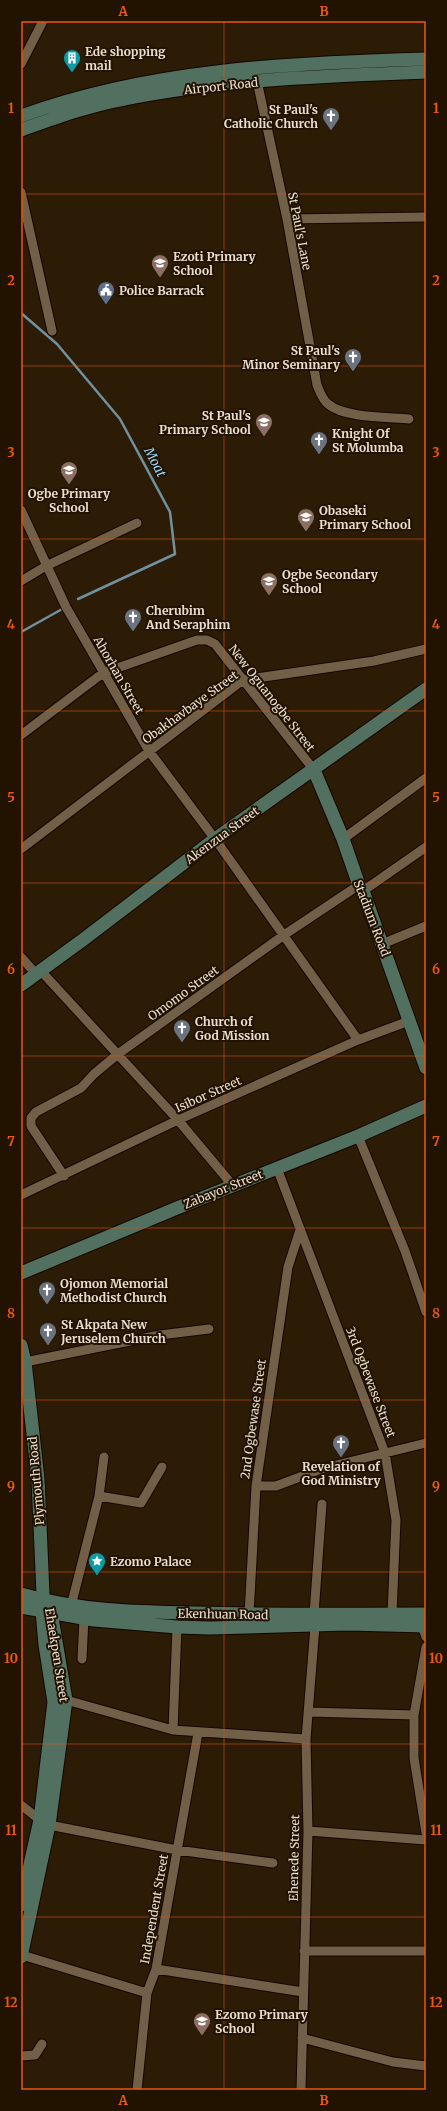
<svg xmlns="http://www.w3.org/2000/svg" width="447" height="2111" viewBox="0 0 447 2111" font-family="Merriweather,serif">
	<rect width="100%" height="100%" fill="#2c1c05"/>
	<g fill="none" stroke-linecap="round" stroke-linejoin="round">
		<path stroke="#7091a0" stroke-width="2.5" d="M 21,313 L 57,344 L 120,419 L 170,512 L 175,554 L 78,599
			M 21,632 L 64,608"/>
		<g stroke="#140600" stroke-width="11">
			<path id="street" d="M 21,64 L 43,21
				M 257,81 L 287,219 L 317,385 C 320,392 322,399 328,404 C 344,418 388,417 409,419
				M 21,192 L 52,331
				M 287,219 L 426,217
				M 21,510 L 66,607 L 149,751 L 215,839 L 358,1040
				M 21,581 L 46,566 L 137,523
				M 21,735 L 103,673 L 197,640 L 207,640 L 215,644 L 314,770
				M 343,839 L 426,778
				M 21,849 L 243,680 L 374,661 L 426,649
				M 363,891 L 426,847
				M 382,944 L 426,926
				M 21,957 L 36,974
				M 41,971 L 178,1120 L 234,1187
				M 358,1136 L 405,1251 L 426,1312
				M 277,1168 L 385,1453 L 396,1520 L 392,1614
				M 64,1176 L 31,1126 L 31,1118 L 36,1112 L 81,1088 L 94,1074 L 118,1054 L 284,935 L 359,885
				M 21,1195 L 178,1120 L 358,1040 L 409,1021
				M 25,1362 L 160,1335 L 209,1329
				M 256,1486 L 276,1486 L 324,1468 L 426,1443
				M 99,1496 L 141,1503 L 162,1467
				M 71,1606 L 99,1496 L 104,1457
				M 314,1614 L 322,1504
				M 249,1615 L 256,1486 L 288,1267 L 300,1230
				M 422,1626 L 426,1637
				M 426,1647 L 414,1715 L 414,1758 L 426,1833
				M 82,1659 L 84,1618
				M 66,1700 L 173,1730 L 306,1739
				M 309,1712 L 414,1715
				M 173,1730 L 177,1627
				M 21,1805 L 40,1820
				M 49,1825 L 177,1850 L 273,1863
				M 308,1831 L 426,1840
				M 304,1951 L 426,1951
				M 22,1955 L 147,1993
				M 156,1969 L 303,1992
				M 302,2038 L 393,2062 L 426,2066
				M 21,2056 L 35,2055 L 42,2044
				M 137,2090 L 147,1993 L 156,1969 L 198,1733
				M 301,2090 L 308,1831 L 306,1739 L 315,1626"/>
		</g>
		<g stroke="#140600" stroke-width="15">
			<path id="secondary" d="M 21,116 C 150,69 290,63 426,59
				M 21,130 C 55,118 90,105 125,99 C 224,79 326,76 426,72
				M 314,770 L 343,839 L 359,885 L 363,891 L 426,1068
				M 21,985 L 84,939 L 215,839 L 426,689
				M 21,1273 L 177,1208 L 358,1136 L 426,1106
				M 21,1345 L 25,1362 L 38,1479 L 43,1594 L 41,1600 L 45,1645 L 54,1702 L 40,1820 L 21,1905
				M 21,1594 C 78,1611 136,1612 195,1613 C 272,1615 349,1614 426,1614
				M 21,1607 L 94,1620 L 177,1627 L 210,1628 L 348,1624 L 426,1626
				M 21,1957 L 49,1825 L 66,1700 L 50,1606"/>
		</g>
		<use href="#street" stroke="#725f48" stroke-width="9"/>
		<use href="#secondary" stroke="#517060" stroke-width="13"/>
	</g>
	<path fill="none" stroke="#e8590c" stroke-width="1" stroke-opacity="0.55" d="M 224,21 L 224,2090M 21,194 L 426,194M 21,366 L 426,366M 21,539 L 426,539M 21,711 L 426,711M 21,883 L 426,883M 21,1056 L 426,1056M 21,1228 L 426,1228M 21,1400 L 426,1400M 21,1572 L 426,1572M 21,1744 L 426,1744M 21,1917 L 426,1917"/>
	<defs>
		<g id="building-pin" transform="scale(0.9)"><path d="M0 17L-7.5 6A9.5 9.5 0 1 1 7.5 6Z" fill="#0f9aa8" stroke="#221300"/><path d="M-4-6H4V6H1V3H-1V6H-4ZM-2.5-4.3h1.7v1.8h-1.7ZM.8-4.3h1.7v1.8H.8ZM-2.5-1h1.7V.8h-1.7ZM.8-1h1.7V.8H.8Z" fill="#fff"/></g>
		<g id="church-pin" transform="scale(0.9)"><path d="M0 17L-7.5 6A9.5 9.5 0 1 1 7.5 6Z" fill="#6b7280" stroke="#221300"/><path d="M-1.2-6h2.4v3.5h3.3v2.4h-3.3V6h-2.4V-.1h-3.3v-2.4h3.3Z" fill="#fff"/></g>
		<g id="school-pin" transform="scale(0.9)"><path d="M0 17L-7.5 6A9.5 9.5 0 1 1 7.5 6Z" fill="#8d6e63" stroke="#221300"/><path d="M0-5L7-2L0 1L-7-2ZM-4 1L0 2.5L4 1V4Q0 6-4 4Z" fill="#fff"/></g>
		<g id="civic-pin" transform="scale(0.9)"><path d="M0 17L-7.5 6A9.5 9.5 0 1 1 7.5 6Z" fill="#5c6f8a" stroke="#221300"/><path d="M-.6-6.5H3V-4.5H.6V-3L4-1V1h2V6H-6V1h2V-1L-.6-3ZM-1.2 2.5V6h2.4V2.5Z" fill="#fff"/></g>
		<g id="sight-pin" transform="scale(0.9)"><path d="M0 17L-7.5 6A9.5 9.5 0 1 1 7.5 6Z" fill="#0f9aa8" stroke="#221300"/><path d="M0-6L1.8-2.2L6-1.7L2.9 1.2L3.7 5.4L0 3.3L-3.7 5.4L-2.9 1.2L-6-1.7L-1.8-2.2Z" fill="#fff"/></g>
	</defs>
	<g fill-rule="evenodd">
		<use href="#building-pin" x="72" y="58"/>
		<use href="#church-pin" x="331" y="116"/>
		<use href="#school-pin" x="160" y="263"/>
		<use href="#civic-pin" x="106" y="290"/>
		<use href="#church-pin" x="353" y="357"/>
		<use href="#school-pin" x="264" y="422"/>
		<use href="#church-pin" x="319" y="440"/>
		<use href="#school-pin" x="69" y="470"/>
		<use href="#school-pin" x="306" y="517"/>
		<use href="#school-pin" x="269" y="581"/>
		<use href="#church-pin" x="133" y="617"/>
		<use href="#church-pin" x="182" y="1028"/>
		<use href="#church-pin" x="47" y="1290"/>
		<use href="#church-pin" x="48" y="1331"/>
		<use href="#church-pin" x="341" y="1443"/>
		<use href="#sight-pin" x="97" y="1561"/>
		<use href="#school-pin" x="202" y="2021"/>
	</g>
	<g text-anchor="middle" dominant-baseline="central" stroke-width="4" stroke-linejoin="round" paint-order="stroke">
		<g font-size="12" font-weight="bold" fill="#e8ddd0" stroke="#221300" text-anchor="start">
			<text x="85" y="51">Ede shopping<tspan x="85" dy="14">mail</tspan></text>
			<text x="318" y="109" text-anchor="end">St Paul's<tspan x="318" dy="14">Catholic Church</tspan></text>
			<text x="173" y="256">Ezoti Primary<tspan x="173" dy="14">School</tspan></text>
			<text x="119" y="290">Police Barrack</text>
			<text x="340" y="350" text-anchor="end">St Paul's<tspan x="340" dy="14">Minor Seminary</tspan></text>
			<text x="251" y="415" text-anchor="end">St Paul's<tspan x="251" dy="14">Primary School</tspan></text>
			<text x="332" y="433">Knight Of<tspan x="332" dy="14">St Molumba</tspan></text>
			<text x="69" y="493" text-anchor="middle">Ogbe Primary<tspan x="69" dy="14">School</tspan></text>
			<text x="319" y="510">Obaseki<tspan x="319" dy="14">Primary School</tspan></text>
			<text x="282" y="574">Ogbe Secondary<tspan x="282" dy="14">School</tspan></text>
			<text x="146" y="610">Cherubim<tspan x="146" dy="14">And Seraphim</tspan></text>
			<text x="195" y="1021">Church of<tspan x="195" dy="14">God Mission</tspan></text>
			<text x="60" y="1283">Ojomon Memorial<tspan x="60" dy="14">Methodist Church</tspan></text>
			<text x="61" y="1324">St Akpata New<tspan x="61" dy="14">Jeruselem Church</tspan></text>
			<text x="341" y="1466" text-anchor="middle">Revelation of<tspan x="341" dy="14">God Ministry</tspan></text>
			<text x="110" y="1561">Ezomo Palace</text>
			<text x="215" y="2014">Ezomo Primary<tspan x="215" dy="14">School</tspan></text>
		</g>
		<g font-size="12" fill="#e8ddd0" stroke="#221300">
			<text transform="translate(221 86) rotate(-6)">Airport Road</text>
			<text transform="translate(300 231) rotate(79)">St Paul's Lane</text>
			<text transform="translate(119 675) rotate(60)">Ahorhan Street</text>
			<text transform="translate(272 698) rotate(52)">New Oguanogbe Street</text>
			<text transform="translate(190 707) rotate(-36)">Obakhavbaye Street</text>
			<text transform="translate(222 835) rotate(-36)">Akenzua Street</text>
			<text transform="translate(372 918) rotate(69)">Stadium Road</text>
			<text transform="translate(183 993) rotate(-36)">Omomo Street</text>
			<text transform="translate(208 1094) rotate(-24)">Isibor Street</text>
			<text transform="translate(223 1189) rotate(-22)">Zabayor Street</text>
			<text transform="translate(371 1382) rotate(69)">3rd Ogbewase Street</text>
			<text transform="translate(253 1419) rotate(-82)">2nd Ogbewase Street</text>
			<text transform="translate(36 1481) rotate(-95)">Plymouth Road</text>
			<text transform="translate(223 1614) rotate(1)">Ekenhuan Road</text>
			<text transform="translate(57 1655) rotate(81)">Ehaekpen Street</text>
			<text transform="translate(294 1858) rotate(-89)">Ehenede Street</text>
			<text transform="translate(154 1909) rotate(-80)">Independent Street</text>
		</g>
		<g font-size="13" font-style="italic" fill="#99d8fb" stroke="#221300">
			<text transform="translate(155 462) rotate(62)">Moat</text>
		</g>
	</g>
	<rect width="447" height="2111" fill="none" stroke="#221300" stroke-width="44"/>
	<rect x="22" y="22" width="403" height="2067" fill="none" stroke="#e8590c" stroke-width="1.5"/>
	<g font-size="13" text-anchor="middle" font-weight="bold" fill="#e8590c">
		<text x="123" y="16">A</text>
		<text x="324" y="16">B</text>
		<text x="11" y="113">1</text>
		<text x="436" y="113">1</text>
		<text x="11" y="285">2</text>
		<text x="436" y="285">2</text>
		<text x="11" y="457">3</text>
		<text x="436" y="457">3</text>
		<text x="11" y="629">4</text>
		<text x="436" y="629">4</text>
		<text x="11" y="802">5</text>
		<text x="436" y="802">5</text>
		<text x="11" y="974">6</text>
		<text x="436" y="974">6</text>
		<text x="11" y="1146">7</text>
		<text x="436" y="1146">7</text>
		<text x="11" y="1318">8</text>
		<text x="436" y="1318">8</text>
		<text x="11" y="1491">9</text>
		<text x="436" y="1491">9</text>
		<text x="11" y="1663">10</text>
		<text x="436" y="1663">10</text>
		<text x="11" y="1835">11</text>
		<text x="436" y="1835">11</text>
		<text x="11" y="2007">12</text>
		<text x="436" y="2007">12</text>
		<text x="123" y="2105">A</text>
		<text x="324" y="2105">B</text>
	</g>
</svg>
